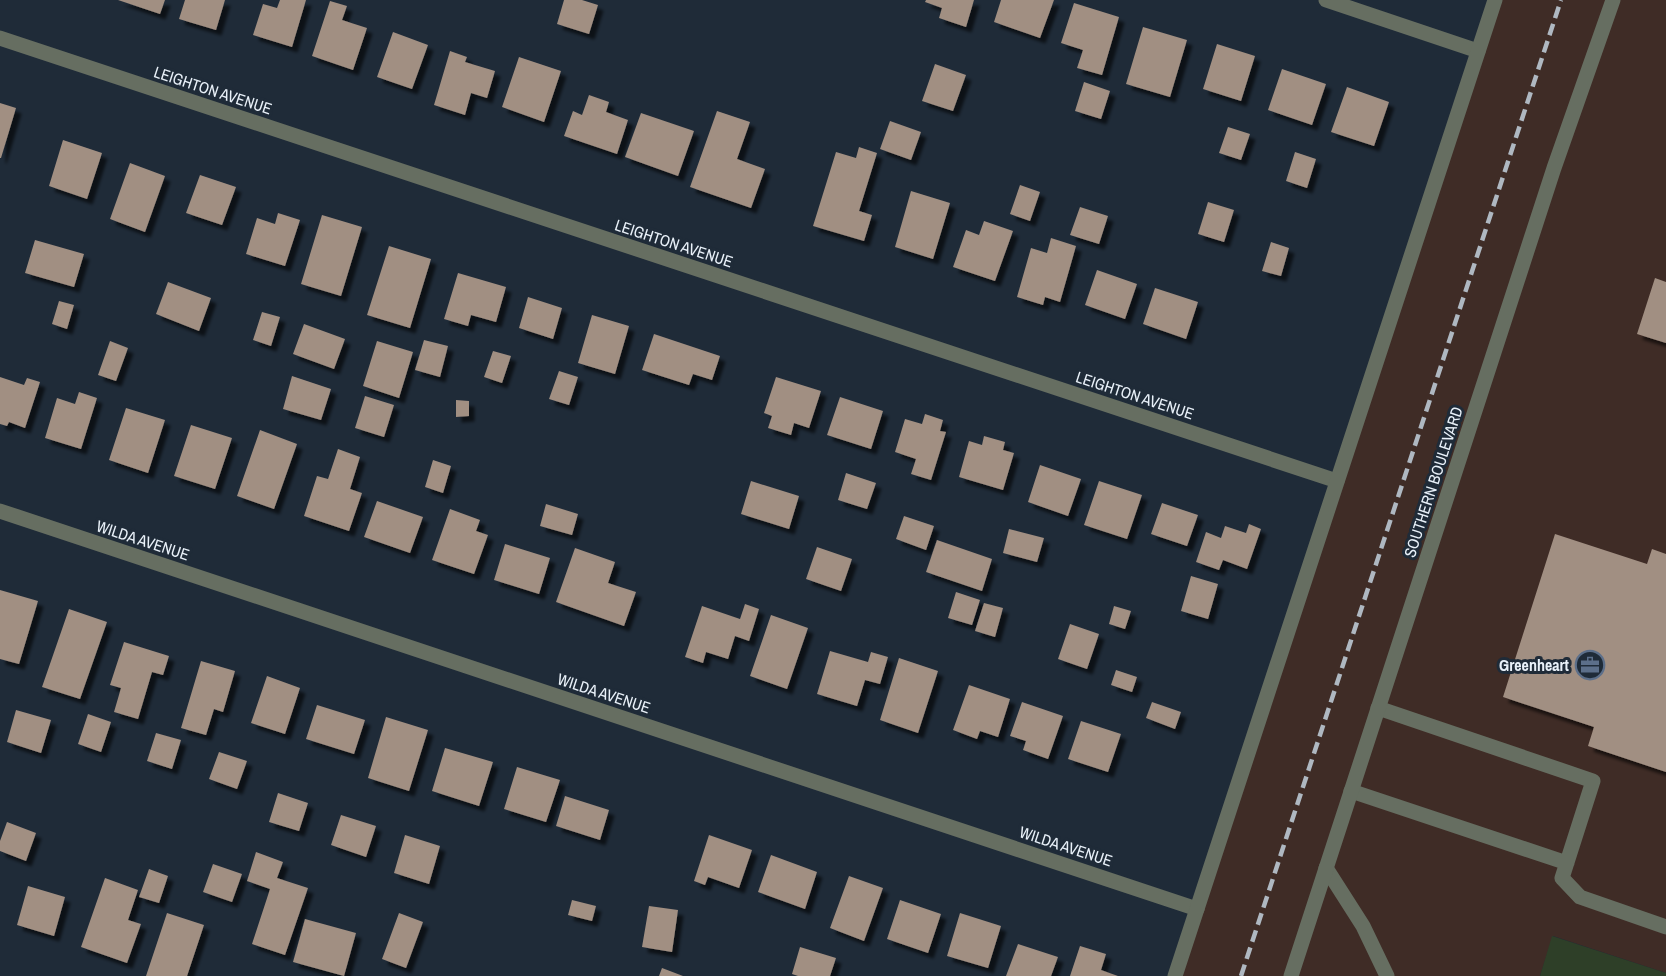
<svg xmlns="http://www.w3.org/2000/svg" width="1666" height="976" viewBox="0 0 1666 976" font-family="'Archivo Narrow',sans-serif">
	<defs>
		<filter id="shadow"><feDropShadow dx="5.5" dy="5.5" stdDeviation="1.5" flood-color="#0009"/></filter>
	</defs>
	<rect width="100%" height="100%" fill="#1f2b38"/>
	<path fill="#3f2c26" d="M 1495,0 L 1666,0 L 1666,973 L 1553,936 L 1540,976 L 1175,976 Z"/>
	<path fill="#2e3f28" d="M 1552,936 L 1666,973 L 1666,976 L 1540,976 Z"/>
	<path fill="#a18f82" filter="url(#shadow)" d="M 118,0 L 165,0 L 160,14 Z
		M 185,0 L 225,0 L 216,30 L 179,19 Z
		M 280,0 L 306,0 L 292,47 L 253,35 L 263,4 L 277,8 Z
		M 564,0 L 582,0 L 598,5 L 589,34 L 557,24 Z
		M 926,0 L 974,0 L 966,27 L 939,18 L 942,8 L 925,2 Z
		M 1001,0 L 1054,0 L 1040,38 L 994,22 Z
		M 330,1 L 347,6 L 342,20 L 367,28 L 353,70 L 312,56 Z
		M 1074,3 L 1119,17 L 1102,75 L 1077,68 L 1083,50 L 1061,43 Z
		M 1143,27 L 1187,40 L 1170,97 L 1126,84 Z
		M 393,32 L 428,45 L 412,89 L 377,77 Z
		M 1217,44 L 1255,56 L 1241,101 L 1203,89 Z
		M 450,51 L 467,57 L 465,62 L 495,71 L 487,98 L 471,93 L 465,115 L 434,105 Z
		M 519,57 L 561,71 L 544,122 L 502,107 Z
		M 935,64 L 966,75 L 953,111 L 922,101 Z
		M 1282,69 L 1326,84 L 1312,125 L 1268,110 Z
		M 1084,82 L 1110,91 L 1101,119 L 1075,111 Z
		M 1347,87 L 1389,102 L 1374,146 L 1331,132 Z
		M 589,95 L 609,102 L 606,112 L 628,120 L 617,154 L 564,136 L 573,111 L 582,115 Z
		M 0,103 L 16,108 L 1,158 L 0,158 Z
		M 717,111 L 750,122 L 737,159 L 765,169 L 751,208 L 690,187 Z
		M 641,113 L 694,131 L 678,176 L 625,157 Z
		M 890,121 L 921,132 L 911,160 L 880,149 Z
		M 1228,127 L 1250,134 L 1241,160 L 1219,153 Z
		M 63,140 L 102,153 L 87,199 L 49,186 Z
		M 859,147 L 877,153 L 859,211 L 872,215 L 864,241 L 813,226 L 836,152 L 856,158 Z
		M 1295,152 L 1316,159 L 1307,188 L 1286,181 Z
		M 130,163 L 165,176 L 145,232 L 110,219 Z
		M 200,175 L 236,187 L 222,225 L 186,213 Z
		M 1020,185 L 1040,192 L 1030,221 L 1010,214 Z
		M 911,191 L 950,203 L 933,259 L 895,247 Z
		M 1208,202 L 1234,210 L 1224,242 L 1198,234 Z
		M 1080,207 L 1108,216 L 1099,244 L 1070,235 Z
		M 278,213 L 300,220 L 285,266 L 246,254 L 257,218 L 275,224 Z
		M 322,215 L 362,227 L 341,296 L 301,284 Z
		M 984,221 L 1013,231 L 995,281 L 953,267 L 966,230 L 979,235 Z
		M 1051,238 L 1076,246 L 1060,302 L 1045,297 L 1043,305 L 1017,297 L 1031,248 L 1047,253 Z
		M 35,240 L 84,254 L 74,287 L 25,273 Z
		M 1271,242 L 1289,248 L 1281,276 L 1262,271 Z
		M 389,246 L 431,259 L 410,328 L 367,315 Z
		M 1097,270 L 1137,284 L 1125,319 L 1085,305 Z
		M 458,273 L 506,287 L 496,322 L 471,315 L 468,326 L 444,319 Z
		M 1655,278 L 1666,282 L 1666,343 L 1637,334 Z
		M 168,282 L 211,298 L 199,331 L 156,314 Z
		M 1155,288 L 1198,302 L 1186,339 L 1143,324 Z
		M 528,297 L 562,308 L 553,339 L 519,328 Z
		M 59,301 L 74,305 L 67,329 L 52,324 Z
		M 262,312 L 280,317 L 271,346 L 253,340 Z
		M 592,315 L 629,326 L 615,374 L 578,363 Z
		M 304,324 L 345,339 L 334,369 L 293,354 Z
		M 654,334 L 720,356 L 712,380 L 693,374 L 689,385 L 642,370 Z
		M 424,340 L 448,346 L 440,377 L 415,370 Z
		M 110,341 L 128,348 L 116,381 L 98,375 Z
		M 377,341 L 413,352 L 399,398 L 363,386 Z
		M 493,351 L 511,356 L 502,383 L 484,377 Z
		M 559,371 L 578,377 L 569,405 L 549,399 Z
		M 292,376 L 331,389 L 321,420 L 283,409 Z
		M 0,377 L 24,385 L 27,378 L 40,382 L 25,428 L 9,422 L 7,426 L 0,424 Z
		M 776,377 L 821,391 L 809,428 L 794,423 L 791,435 L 768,428 L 772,416 L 764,413 Z
		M 79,392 L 97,398 L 81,449 L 45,438 L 57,398 L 75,404 Z
		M 365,396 L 394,405 L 384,437 L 355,428 Z
		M 840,397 L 883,411 L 871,449 L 827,435 Z
		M 456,400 L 469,401 L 469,416 L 456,417 Z
		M 126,408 L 165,420 L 148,473 L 109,460 Z
		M 925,414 L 943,420 L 940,431 L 946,432 L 931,480 L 911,474 L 916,459 L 895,452 L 905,419 L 922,424 Z
		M 191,425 L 232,438 L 215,489 L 174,476 Z
		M 260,430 L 297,444 L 274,509 L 237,496 Z
		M 984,436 L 1005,442 L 1003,450 L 1014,453 L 1003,490 L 959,477 L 969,441 L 982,445 Z
		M 338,449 L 360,457 L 350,489 L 362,493 L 349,531 L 304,516 L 317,476 L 328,479 Z
		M 433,460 L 451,466 L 443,493 L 425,487 Z
		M 1040,465 L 1081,479 L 1068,516 L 1028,502 Z
		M 846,473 L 876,483 L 867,509 L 838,500 Z
		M 751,481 L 799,496 L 789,529 L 741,514 Z
		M 1099,481 L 1142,495 L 1127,539 L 1084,525 Z
		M 377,501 L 423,517 L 410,553 L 364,537 Z
		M 1162,503 L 1198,515 L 1187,546 L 1151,534 Z
		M 546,504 L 578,514 L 572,535 L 540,526 Z
		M 450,509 L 480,520 L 476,531 L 488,535 L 474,574 L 432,560 Z
		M 904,516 L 934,526 L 926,550 L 896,539 Z
		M 1249,524 L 1261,529 L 1247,569 L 1223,560 L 1219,570 L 1196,562 L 1206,532 L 1221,538 L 1225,526 L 1246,533 Z
		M 1009,529 L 1044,538 L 1037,562 L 1003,553 Z
		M 1555,534 L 1647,564 L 1652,549 L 1666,554 L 1666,772 L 1588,746 L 1594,727 L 1503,697 Z
		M 937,540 L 992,559 L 982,591 L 926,572 Z
		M 505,544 L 550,558 L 539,594 L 494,580 Z
		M 817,547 L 852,559 L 841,591 L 806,579 Z
		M 575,548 L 615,562 L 608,583 L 636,592 L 624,626 L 556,602 Z
		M 1191,576 L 1218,584 L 1208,619 L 1181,611 Z
		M 0,590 L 38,601 L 19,664 L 0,659 Z
		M 956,592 L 980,600 L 972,625 L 948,618 Z
		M 984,603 L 1003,608 L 995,637 L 975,631 Z
		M 745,604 L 759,609 L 749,641 L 735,636 L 728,659 L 706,652 L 703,663 L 685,657 L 702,606 L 740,619 Z
		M 1114,606 L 1131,611 L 1125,629 L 1109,624 Z
		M 69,609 L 107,622 L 80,699 L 42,687 Z
		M 771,615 L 808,628 L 787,689 L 750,676 Z
		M 1070,624 L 1099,634 L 1087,669 L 1058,659 Z
		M 124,642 L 169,656 L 163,675 L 152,672 L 138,719 L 114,712 L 121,688 L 110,685 Z
		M 830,651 L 868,662 L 871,652 L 888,657 L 880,684 L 865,680 L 857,706 L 817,694 Z
		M 899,658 L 938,671 L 918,733 L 880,720 Z
		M 201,661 L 235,671 L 223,712 L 214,709 L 206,735 L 181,728 Z
		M 1116,670 L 1137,677 L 1132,692 L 1111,685 Z
		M 267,676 L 300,688 L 285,734 L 251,723 Z
		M 969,685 L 1010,699 L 998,737 L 980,731 L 977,739 L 953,730 Z
		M 1022,702 L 1063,716 L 1048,759 L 1023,750 L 1026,741 L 1010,736 Z
		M 1152,702 L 1181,712 L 1175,729 L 1146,718 Z
		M 317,705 L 365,720 L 354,754 L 306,739 Z
		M 16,710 L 51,720 L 41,753 L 7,742 Z
		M 88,714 L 111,722 L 101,752 L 78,744 Z
		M 386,717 L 428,730 L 409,791 L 368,778 Z
		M 1081,721 L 1121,734 L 1108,772 L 1068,759 Z
		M 156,733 L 181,740 L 172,769 L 147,761 Z
		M 445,748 L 493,762 L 479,806 L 432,791 Z
		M 219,752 L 247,761 L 237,789 L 209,779 Z
		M 517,767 L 560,780 L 546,822 L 504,809 Z
		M 278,793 L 308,803 L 299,831 L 269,822 Z
		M 565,796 L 609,810 L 600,840 L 556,826 Z
		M 341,815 L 376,826 L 366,857 L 331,845 Z
		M 7,822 L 36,833 L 26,861 L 0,851 L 0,841 Z
		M 405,835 L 440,846 L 429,884 L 394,873 Z
		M 709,835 L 752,850 L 739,888 L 708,877 L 705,885 L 694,881 Z
		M 256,852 L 283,862 L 277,878 L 308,888 L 285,955 L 252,944 L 270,889 L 247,881 Z
		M 771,855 L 817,872 L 805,909 L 758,892 Z
		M 213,864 L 242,874 L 232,902 L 203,892 Z
		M 149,869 L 168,876 L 159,903 L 139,897 Z
		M 849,876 L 883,888 L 864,941 L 830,928 Z
		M 105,878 L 138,890 L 128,920 L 141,924 L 127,963 L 81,947 Z
		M 28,886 L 65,897 L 54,936 L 17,925 Z
		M 572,900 L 596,906 L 592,921 L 568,915 Z
		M 900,900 L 941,914 L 928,953 L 887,939 Z
		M 649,906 L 678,910 L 672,952 L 642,947 Z
		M 167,913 L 204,925 L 187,976 L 146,976 Z
		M 399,913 L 423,922 L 406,968 L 382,959 Z
		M 960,913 L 1001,926 L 988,968 L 947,956 Z
		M 305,919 L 356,933 L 344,976 L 293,962 Z
		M 1018,944 L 1058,957 L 1051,976 L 1006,976 Z
		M 1080,946 L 1106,954 L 1101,970 L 1118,976 L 1070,976 Z
		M 800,947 L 836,958 L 830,976 L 798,976 L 792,974 Z
		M 662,968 L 683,976 L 659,976 Z"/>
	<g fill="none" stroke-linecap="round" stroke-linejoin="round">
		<path stroke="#666e61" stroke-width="15" d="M 1378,708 L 1593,781 L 1562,878 L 1580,897 L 1666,927
			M 1351,791 L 1567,863
			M 1326,868 L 1363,926 L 1387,976"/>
		<path stroke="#666e61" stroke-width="15" d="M 1326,0 L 1478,51
			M 0,38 L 1337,481
			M 0,511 L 1197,909
			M 1291,976 L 1554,168 L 1613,0"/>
		<path stroke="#666e61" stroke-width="15" d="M 1175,976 L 1495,0"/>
		<path stroke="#afb8c1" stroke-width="4.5" stroke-dasharray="12 6" stroke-linecap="butt" d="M 1241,976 L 1561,0"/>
	</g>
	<defs>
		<g id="office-ring" transform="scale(1.5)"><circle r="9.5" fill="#1f2b38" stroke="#5c6f8a" stroke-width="1.5"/><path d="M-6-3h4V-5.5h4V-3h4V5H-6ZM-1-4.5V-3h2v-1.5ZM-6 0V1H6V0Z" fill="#5c6f8a"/></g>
	</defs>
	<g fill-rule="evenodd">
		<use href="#office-ring" x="1590" y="665"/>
	</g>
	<g text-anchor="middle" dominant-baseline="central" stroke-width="6" stroke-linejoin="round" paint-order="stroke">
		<g font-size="16" fill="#e9f1f9" stroke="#1f2b38">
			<text transform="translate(213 90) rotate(18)">LEIGHTON AVENUE</text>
			<text transform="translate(674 243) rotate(18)">LEIGHTON AVENUE</text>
			<text transform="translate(1135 395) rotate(18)">LEIGHTON AVENUE</text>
			<text transform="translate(1433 482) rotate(-72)">SOUTHERN BOULEVARD</text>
			<text transform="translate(143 540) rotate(18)">WILDA AVENUE</text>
			<text transform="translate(604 693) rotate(18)">WILDA AVENUE</text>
			<text transform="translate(1066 846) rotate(18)">WILDA AVENUE</text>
		</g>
		<g font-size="16" font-weight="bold" fill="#e9f1f9" stroke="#1f2b38" text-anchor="end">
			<text x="1569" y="665">Greenheart</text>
		</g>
	</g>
</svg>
